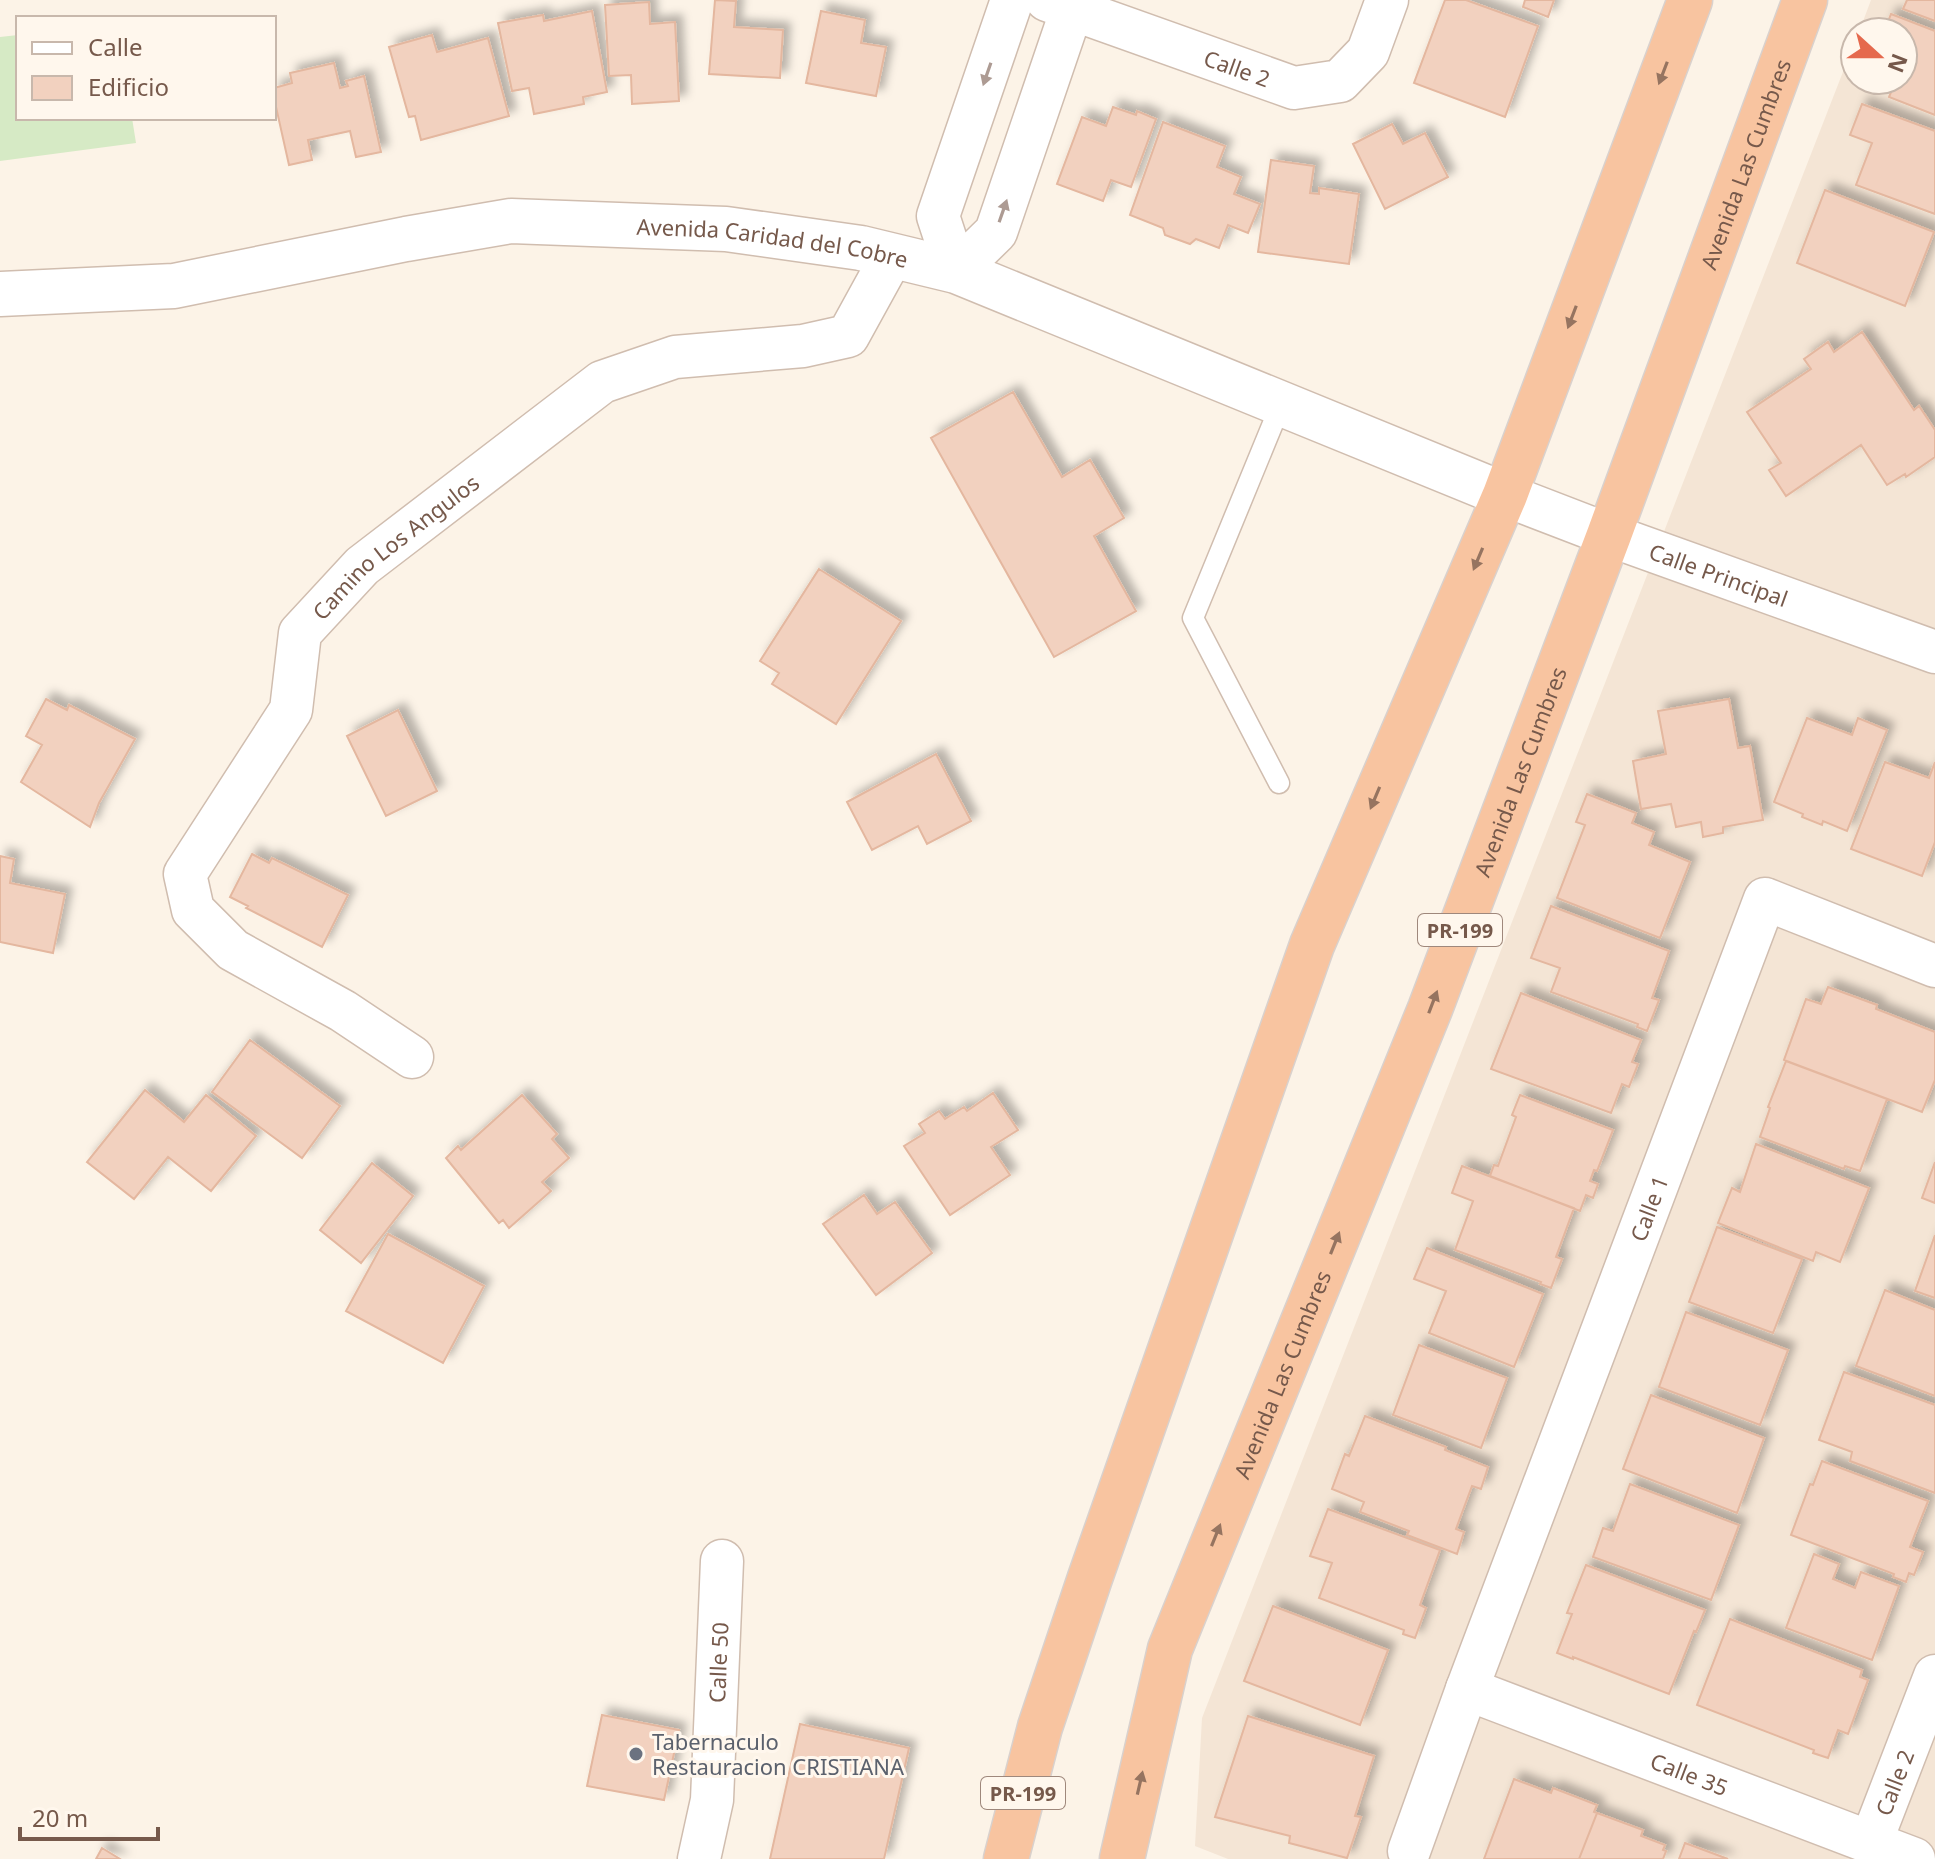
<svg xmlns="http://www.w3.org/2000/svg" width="1935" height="1859" viewBox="0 0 1935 1859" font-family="'Noto Sans',sans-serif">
	<defs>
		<filter id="shadow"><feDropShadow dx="7" dy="-7" stdDeviation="4" flood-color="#0004"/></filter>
	</defs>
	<rect width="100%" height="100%" fill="#fcf3e7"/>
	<path fill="#f4e5d5" d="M 1871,0 L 1935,0 L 1935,1859 L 1228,1859 L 1195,1846 L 1202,1718 L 1855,41 L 1855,80 L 1903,80 L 1903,32 L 1859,32 Z"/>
	<path fill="#d6eac5" d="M 18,35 L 18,118 L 132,118 L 136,143 L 0,161 L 0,37 Z"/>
	<path fill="#f2d1bf" stroke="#e4b79f" stroke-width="2" filter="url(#shadow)" d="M 715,0 L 736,1 L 734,27 L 783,30 L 780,78 L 709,74 Z
		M 1445,0 L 1466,0 L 1538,26 L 1505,117 L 1414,83 Z
		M 1525,0 L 1554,0 L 1548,17 L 1523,7 Z
		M 1907,0 L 1935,0 L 1935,21 L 1903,9 Z
		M 649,2 L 650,24 L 675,22 L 679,101 L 632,104 L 631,75 L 609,76 L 605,5 Z
		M 592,11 L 607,92 L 583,97 L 584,104 L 534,114 L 529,88 L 512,91 L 498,23 L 543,15 L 544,21 Z
		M 821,11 L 865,20 L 861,43 L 886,47 L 876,96 L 806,83 Z
		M 1891,14 L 1935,31 L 1935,115 L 1889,97 L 1896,80 L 1903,80 L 1903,61 L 1908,48 L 1903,46 L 1903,32 L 1884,32 Z
		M 432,35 L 437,52 L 488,38 L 509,116 L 421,140 L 415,116 L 409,117 L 389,47 Z
		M 334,63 L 340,88 L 348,86 L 346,81 L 364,76 L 381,152 L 356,157 L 350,131 L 308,140 L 312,160 L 289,165 L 274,98 L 274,88 L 292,83 L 290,73 Z
		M 1862,104 L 1935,131 L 1935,214 L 1856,185 L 1872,143 L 1850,135 Z
		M 1113,107 L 1136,115 L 1137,111 L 1156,119 L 1131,187 L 1111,180 L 1103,201 L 1057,184 L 1082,117 L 1106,126 Z
		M 1163,122 L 1225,146 L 1217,167 L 1241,177 L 1234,194 L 1260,204 L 1248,233 L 1228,225 L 1219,248 L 1196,239 L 1190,244 L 1165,235 L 1163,228 L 1130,215 Z
		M 1392,124 L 1403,144 L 1425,133 L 1448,177 L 1385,209 L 1353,144 Z
		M 1271,160 L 1314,166 L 1310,193 L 1319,194 L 1319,188 L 1359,194 L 1349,264 L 1258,252 Z
		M 1825,190 L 1934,232 L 1905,306 L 1797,263 Z
		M 1862,332 L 1914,410 L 1919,406 L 1935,430 L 1935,457 L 1906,477 L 1905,474 L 1887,485 L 1861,445 L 1786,496 L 1769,470 L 1781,463 L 1747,412 L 1811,369 L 1804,359 L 1828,342 L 1834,352 Z
		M 1013,392 L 1062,477 L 1090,460 L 1124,518 L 1094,536 L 1136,611 L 1054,657 L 931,438 Z
		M 819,569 L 901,621 L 836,724 L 772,684 L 779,673 L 760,661 Z
		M 46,699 L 67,710 L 69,705 L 135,739 L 99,803 L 90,827 L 21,782 L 42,745 L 26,736 Z
		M 1729,699 L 1738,748 L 1750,746 L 1763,820 L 1723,827 L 1723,833 L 1703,837 L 1701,822 L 1676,827 L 1671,804 L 1641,809 L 1633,761 L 1666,754 L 1658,711 Z
		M 398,710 L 437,791 L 386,816 L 347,736 Z
		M 1807,718 L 1852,735 L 1858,718 L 1887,730 L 1847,831 L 1823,821 L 1822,825 L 1802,817 L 1803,814 L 1774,802 Z
		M 936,754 L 971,821 L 927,844 L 918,826 L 872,850 L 847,802 Z
		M 1885,762 L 1929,778 L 1935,762 L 1935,842 L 1922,876 L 1851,849 Z
		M 1587,794 L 1636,813 L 1632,823 L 1654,832 L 1649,845 L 1690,862 L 1660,938 L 1557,898 L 1585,825 L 1576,822 Z
		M 252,854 L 269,863 L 272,858 L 348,895 L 322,947 L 246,908 L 248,906 L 230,897 Z
		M 0,856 L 14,859 L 10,883 L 65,894 L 53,953 L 0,942 Z
		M 1551,906 L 1669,951 L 1652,998 L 1659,1000 L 1647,1031 L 1637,1027 L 1638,1024 L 1551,992 L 1560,968 L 1531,958 Z
		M 1828,987 L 1877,1005 L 1876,1009 L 1935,1032 L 1935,1080 L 1922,1112 L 1784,1060 L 1806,999 L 1821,1004 Z
		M 1521,993 L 1641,1040 L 1632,1062 L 1638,1064 L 1629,1087 L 1622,1084 L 1611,1113 L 1491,1069 Z
		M 250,1040 L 340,1106 L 302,1158 L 212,1092 Z
		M 1786,1061 L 1887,1099 L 1860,1171 L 1845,1166 L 1844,1169 L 1760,1137 L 1770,1108 L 1768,1107 Z
		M 145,1090 L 184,1122 L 206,1095 L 256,1136 L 211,1191 L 168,1157 L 134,1199 L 87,1162 Z
		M 993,1093 L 1018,1130 L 991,1147 L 1010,1175 L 950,1215 L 904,1146 L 925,1133 L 919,1124 L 939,1111 L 945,1119 L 964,1107 L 967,1111 Z
		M 522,1095 L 557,1134 L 552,1139 L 569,1158 L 542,1182 L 551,1191 L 509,1228 L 503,1220 L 499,1223 L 446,1158 L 458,1146 L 461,1150 Z
		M 1520,1095 L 1613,1130 L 1597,1171 L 1594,1170 L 1590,1181 L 1598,1184 L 1593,1198 L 1586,1195 L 1580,1211 L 1490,1176 L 1494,1165 L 1498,1166 L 1516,1117 L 1512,1115 Z
		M 1756,1144 L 1869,1188 L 1840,1262 L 1816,1252 L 1813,1261 L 1718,1223 L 1732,1188 L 1740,1192 Z
		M 1935,1162 L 1935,1203 L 1922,1198 Z
		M 372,1163 L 413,1196 L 361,1263 L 320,1230 Z
		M 1462,1166 L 1574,1208 L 1556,1257 L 1562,1259 L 1551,1288 L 1540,1284 L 1541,1282 L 1455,1250 L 1473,1201 L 1452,1193 Z
		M 864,1195 L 877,1214 L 895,1202 L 932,1253 L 876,1295 L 823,1224 Z
		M 1717,1227 L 1802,1259 L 1773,1333 L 1689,1302 Z
		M 388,1234 L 484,1286 L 443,1363 L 346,1311 Z
		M 1935,1235 L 1935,1298 L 1915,1291 Z
		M 1427,1248 L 1543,1294 L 1514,1367 L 1429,1333 L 1446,1291 L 1414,1279 Z
		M 1885,1290 L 1935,1310 L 1935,1396 L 1856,1366 Z
		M 1686,1312 L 1788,1350 L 1760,1425 L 1659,1387 Z
		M 1419,1345 L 1507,1378 L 1481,1448 L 1393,1415 Z
		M 1844,1372 L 1935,1405 L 1935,1493 L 1850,1461 L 1852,1452 L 1819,1440 Z
		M 1651,1395 L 1764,1438 L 1737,1513 L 1623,1469 Z
		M 1365,1416 L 1446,1447 L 1445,1450 L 1488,1467 L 1481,1489 L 1472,1486 L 1456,1529 L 1464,1532 L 1457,1554 L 1407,1535 L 1409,1531 L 1360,1512 L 1364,1502 L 1332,1489 L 1345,1454 L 1349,1456 Z
		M 1822,1461 L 1928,1501 L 1910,1547 L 1923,1552 L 1914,1575 L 1909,1573 L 1906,1582 L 1893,1577 L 1894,1574 L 1791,1535 L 1810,1484 L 1813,1485 Z
		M 1630,1484 L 1739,1525 L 1711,1600 L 1593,1557 L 1603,1528 L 1613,1531 Z
		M 1328,1509 L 1440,1550 L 1420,1605 L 1426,1608 L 1415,1638 L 1403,1634 L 1404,1630 L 1319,1598 L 1332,1563 L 1310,1556 Z
		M 1814,1554 L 1839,1564 L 1833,1579 L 1855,1588 L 1861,1572 L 1899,1586 L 1872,1660 L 1786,1628 Z
		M 1586,1565 L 1705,1610 L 1696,1632 L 1694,1631 L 1669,1694 L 1573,1657 L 1573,1659 L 1557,1653 L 1572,1614 L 1567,1613 Z
		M 1273,1606 L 1388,1650 L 1360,1725 L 1244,1681 Z
		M 1730,1619 L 1862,1670 L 1860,1677 L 1868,1680 L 1848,1734 L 1838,1730 L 1828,1758 L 1813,1753 L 1814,1750 L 1697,1705 Z
		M 602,1715 L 679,1730 L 664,1800 L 587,1786 Z
		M 1248,1716 L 1374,1756 L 1355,1816 L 1361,1817 L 1347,1858 L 1289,1843 L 1290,1836 L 1215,1817 Z
		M 800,1724 L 909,1748 L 884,1859 L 770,1859 Z
		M 1514,1779 L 1551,1793 L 1553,1788 L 1597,1805 L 1594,1812 L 1597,1813 L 1579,1859 L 1484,1859 Z
		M 1597,1813 L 1643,1830 L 1641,1836 L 1665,1845 L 1663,1850 L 1666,1851 L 1663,1859 L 1579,1859 Z
		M 1685,1843 L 1728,1859 L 1679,1859 Z
		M 102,1848 L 120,1859 L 96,1859 Z"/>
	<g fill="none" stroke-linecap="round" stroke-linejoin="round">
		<g stroke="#d0bdaf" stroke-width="23">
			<path id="service" d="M 1279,783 L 1193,618 L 1281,404"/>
		</g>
		<g stroke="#d0bdaf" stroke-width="45">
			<g id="minor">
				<path d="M 1012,0 L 938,216 L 956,271 L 996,232 L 1072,9"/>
				<path id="s1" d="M 1047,0 L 1294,88 L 1340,81 L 1368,52 L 1387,0"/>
				<path id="s2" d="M 1505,495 L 1609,535 L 1935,652"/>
				<path id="s3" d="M 412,1057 L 343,1011 L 233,950 L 193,910 L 185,874 L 291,710 L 300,633 L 362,566 L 602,382 L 675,357 L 803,346 L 848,336 L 892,256"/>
				<path id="s4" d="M 1467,1689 L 1914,1859"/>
				<path id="s5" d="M 1871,1842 L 1935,1676"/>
				<path id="s6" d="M 1409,1851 L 1467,1689 L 1765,899 L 1935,966"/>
				<path id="s7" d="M 699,1859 L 712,1800 L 722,1561"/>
			</g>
		</g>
		<g stroke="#d0bdaf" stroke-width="47">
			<g id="tertiary">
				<path id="s8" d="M 0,294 L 174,286 L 406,239 L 511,221 L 726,229 L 861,248 L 956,271 L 1505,495"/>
			</g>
		</g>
		<g stroke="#d9d1cd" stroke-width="47">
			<g id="trunk">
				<path d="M 1006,1859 L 1040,1727 L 1090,1578 L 1312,945 L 1505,495 L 1690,0"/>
				<path id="s9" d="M 1122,1859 L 1170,1649 L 1430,1009 L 1609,535 L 1805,0"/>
			</g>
		</g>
		<use href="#service" stroke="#fff" stroke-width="20"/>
		<use href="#minor" stroke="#fff" stroke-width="42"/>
		<use href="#tertiary" stroke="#fff" stroke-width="44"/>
		<use href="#trunk" stroke="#f8c4a0" stroke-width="44"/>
	</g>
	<defs><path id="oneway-solid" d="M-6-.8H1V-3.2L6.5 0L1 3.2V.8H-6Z" transform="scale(2)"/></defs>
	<g fill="#967460">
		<use href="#oneway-solid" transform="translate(1663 73) rotate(111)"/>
		<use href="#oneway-solid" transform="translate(1572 317) rotate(111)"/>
		<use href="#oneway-solid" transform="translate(1478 559) rotate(113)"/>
		<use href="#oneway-solid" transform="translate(1375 798) rotate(113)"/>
		<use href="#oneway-solid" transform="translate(1433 1002) rotate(-69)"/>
		<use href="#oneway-solid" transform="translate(1335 1243) rotate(-68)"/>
		<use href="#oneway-solid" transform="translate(1216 1535) rotate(-68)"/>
		<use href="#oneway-solid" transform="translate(1140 1783) rotate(-77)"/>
	</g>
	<g fill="#ad9b93">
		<use href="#oneway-solid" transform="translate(987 74) rotate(109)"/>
		<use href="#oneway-solid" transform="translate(1003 211) rotate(-71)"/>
	</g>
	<circle fill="#6b7280" stroke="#fff7ed" stroke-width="3" cx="636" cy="1754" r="8"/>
	<g text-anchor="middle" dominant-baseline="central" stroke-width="6" stroke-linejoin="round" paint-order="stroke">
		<g fill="#fff7ed" stroke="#9f887c" stroke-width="2">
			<rect x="1418" y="914" width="84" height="32" rx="6"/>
			<rect x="981" y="1777" width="84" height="32" rx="6"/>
		</g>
		<g font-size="20" font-weight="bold" fill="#76594b">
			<text x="1460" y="930">PR-199</text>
			<text x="1023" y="1793">PR-199</text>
		</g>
		<g font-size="22" fill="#76594b" stroke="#fff7ed">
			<text stroke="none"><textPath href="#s1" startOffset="202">Calle 2</textPath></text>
			<text stroke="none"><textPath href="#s9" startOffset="1808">Avenida Las Cumbres</textPath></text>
			<text stroke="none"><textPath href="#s8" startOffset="780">Avenida Caridad del Cobre</textPath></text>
			<text stroke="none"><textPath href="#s3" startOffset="704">Camino Los Angulos</textPath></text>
			<text stroke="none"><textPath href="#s2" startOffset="228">Calle Principal</textPath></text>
			<text stroke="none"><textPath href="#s9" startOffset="1160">Avenida Las Cumbres</textPath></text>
			<text stroke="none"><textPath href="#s6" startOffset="686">Calle 1</textPath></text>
			<text stroke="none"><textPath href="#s9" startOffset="512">Avenida Las Cumbres</textPath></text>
			<text stroke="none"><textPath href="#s7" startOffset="198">Calle 50</textPath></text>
			<text stroke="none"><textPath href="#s4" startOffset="238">Calle 35</textPath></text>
			<text stroke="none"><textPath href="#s5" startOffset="64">Calle 2</textPath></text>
		</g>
		<g font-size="22" fill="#5b616d" stroke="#fff7ed" text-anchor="start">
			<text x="652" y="1741">Tabernaculo<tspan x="652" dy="25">Restauracion CRISTIANA</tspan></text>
		</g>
	</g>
	<rect x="16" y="16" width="260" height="104" fill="#fff7ed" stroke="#c8b8ac" stroke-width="2"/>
	<rect x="32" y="42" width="40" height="12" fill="#ffffff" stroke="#c8b8ac" stroke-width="2"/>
	<text x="88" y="56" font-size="24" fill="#76594b">Calle</text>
	<rect x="32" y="76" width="40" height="24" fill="#f2d1bf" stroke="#c8b8ac" stroke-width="2"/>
	<text x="88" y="96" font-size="24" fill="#76594b">Edificio</text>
	<g transform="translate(1879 56) rotate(111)"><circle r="38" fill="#fff7ed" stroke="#c8b8ac" stroke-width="2"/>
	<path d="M0-6L14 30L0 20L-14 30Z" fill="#e5694d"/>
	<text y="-12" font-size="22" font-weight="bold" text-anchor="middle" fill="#76594b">N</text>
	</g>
	<path d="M20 1827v12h138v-12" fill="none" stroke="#76594b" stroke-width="4"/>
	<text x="32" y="1827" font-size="24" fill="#76594b" stroke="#fff7ed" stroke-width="6" paint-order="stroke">20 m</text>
</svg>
